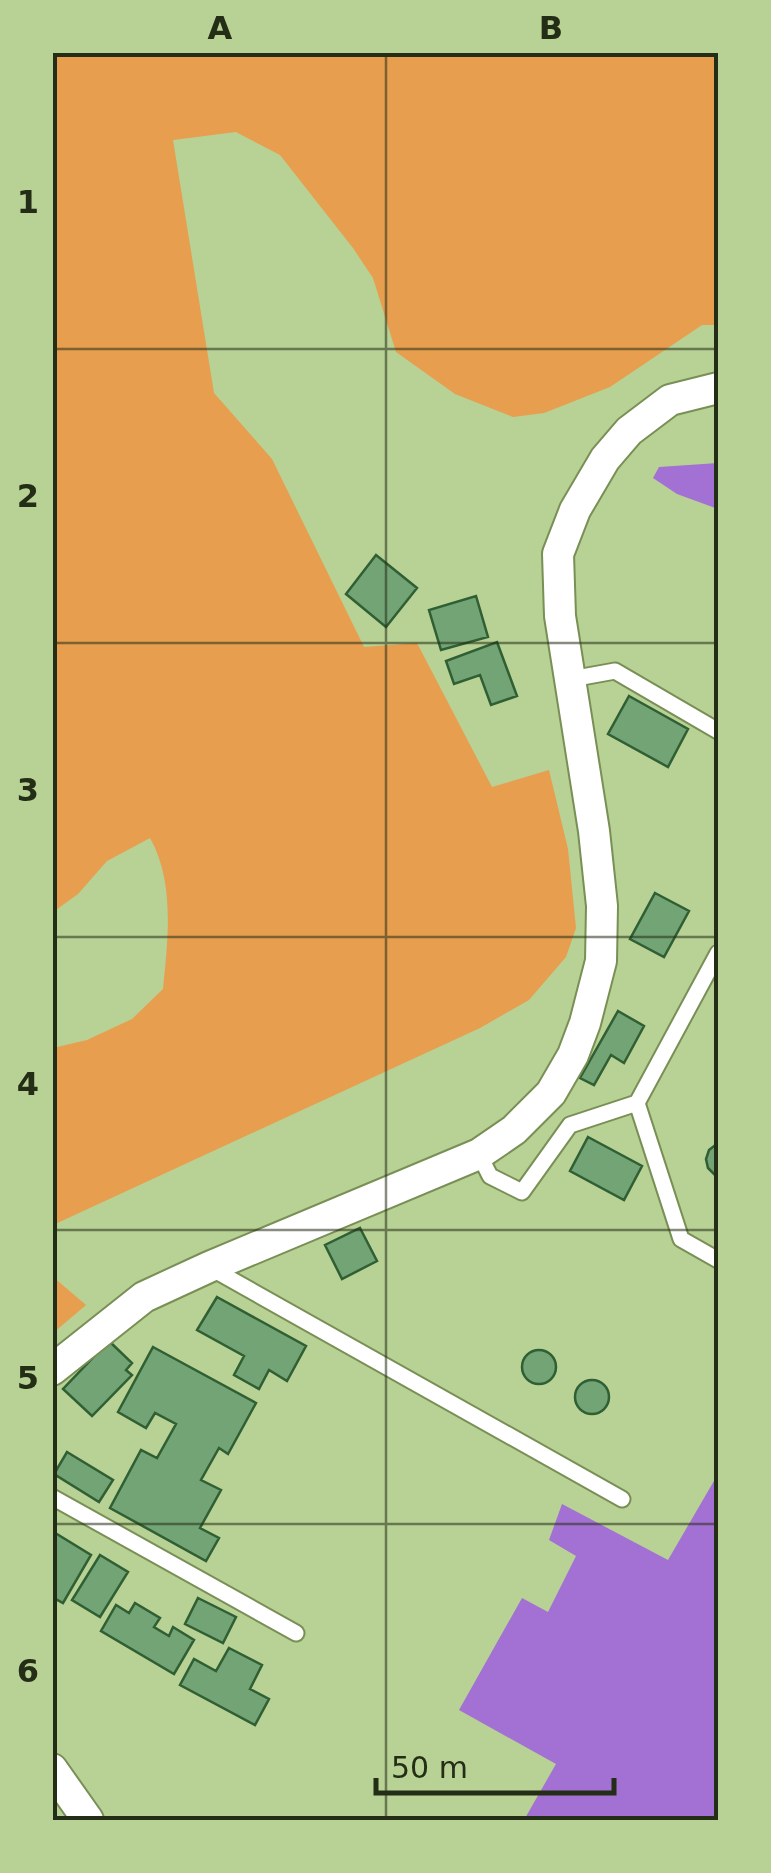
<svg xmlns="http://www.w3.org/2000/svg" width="771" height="1873" viewBox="0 0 771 1873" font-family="'DejaVu Sans',sans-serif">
	<rect width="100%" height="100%" fill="#b8d194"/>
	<path fill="#e79e4e" d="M 53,52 L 718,53 L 718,325 L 702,325 L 610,387 L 544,413 L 513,417 L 455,394 L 396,352 L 373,278 L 353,248 L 280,155 L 236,132 L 173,140 L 214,393 L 272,459 L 364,647 L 417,643 L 492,787 L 549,770 L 568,849 L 576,928 L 566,957 L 529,1000 L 480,1028 L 53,1225 L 53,1048 L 87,1040 L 132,1019 L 163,989 C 168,940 175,882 150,838 L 107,861 L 78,894 L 53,912 Z
		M 52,1276 L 86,1305 L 53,1333 L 52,1333 Z"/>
	<path fill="#a271d3" d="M 718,463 L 718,509 L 677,494 L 653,478 L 659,467 Z
		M 718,1474 L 718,1820 L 524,1820 L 556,1764 L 459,1710 L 522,1598 L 548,1612 L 576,1556 L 549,1540 L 562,1504 L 668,1560 Z"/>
	<path fill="#73a475" stroke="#305f34" stroke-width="2.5" d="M 376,555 L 417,588 L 386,627 L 346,594 Z
		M 476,596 L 488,637 L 441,650 L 429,610 Z
		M 497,642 L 517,696 L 491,705 L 480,675 L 454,684 L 446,661 Z
		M 629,696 L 688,729 L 668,767 L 608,734 Z
		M 655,893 L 689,911 L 664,957 L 630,939 Z
		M 618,1011 L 644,1026 L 624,1063 L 611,1055 L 594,1085 L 580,1078 Z
		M 588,1137 L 642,1166 L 624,1200 L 570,1171 Z
		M 718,1143 L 718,1178 L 708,1168 L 706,1159 L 709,1150 Z
		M 360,1228 L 377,1261 L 342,1279 L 325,1245 Z
		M 217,1297 L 306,1346 L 287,1381 L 269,1370 L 259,1389 L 234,1375 L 244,1356 L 197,1330 Z
		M 109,1341 L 132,1363 L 126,1370 L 132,1375 L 92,1416 L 63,1389 Z
		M 153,1347 L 256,1403 L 228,1454 L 219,1448 L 201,1480 L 221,1490 L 200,1528 L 219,1538 L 206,1561 L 110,1508 L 141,1450 L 157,1458 L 176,1424 L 155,1413 L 146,1428 L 118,1412 Z
		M522 1367a17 17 0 1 1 34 0a17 17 0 1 1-34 0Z
		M575 1397a17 17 0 1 1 34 0a17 17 0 1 1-34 0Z
		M 67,1452 L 113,1480 L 99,1502 L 54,1474 Z
		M 52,1531 L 91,1555 L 63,1603 L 52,1597 Z
		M 100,1555 L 128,1572 L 100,1617 L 72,1600 Z
		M 198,1598 L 236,1617 L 223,1643 L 185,1624 Z
		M 135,1603 L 160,1618 L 154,1627 L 169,1636 L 173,1627 L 194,1640 L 174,1674 L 101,1631 L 116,1605 L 129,1613 Z
		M 229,1648 L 262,1665 L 250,1689 L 269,1699 L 255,1725 L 180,1685 L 194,1659 L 216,1671 Z"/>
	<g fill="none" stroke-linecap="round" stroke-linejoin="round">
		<g stroke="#788f55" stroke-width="19">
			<path id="lane" d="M 571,679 L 615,671 L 718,731
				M 637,1103 L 681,1239 L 718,1260
				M 479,1154 L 490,1176 L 522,1192 L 570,1125 L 637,1103 L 718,953
				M 209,1267 L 622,1499
				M 52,1497 L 296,1633"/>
		</g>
		<g stroke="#788f55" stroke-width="34">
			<path id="street" d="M 52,1370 L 144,1297 L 209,1267 L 479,1154 L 514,1130 L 551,1093 L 573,1055 L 585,1023 L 601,961 L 602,906 L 594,831 L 560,616 L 558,554 L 575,510 L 605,459 L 629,431 L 670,400 L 718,388
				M 52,1769 L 88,1820"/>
		</g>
		<use href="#lane" stroke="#fff" stroke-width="15"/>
		<use href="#street" stroke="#fff" stroke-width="30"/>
	</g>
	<path fill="none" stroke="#242d15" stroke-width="2.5" stroke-opacity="0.55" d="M 386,52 L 386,1820M 52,349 L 718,349M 52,643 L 718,643M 52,937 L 718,937M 52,1230 L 718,1230M 52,1524 L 718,1524"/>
	<rect width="771" height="1873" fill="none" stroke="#b8d194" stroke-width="110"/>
	<path d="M376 1778v15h238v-15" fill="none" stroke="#242d15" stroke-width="5"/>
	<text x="391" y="1778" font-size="30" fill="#242d15" stroke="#b8d194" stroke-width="8" paint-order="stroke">50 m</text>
	<rect x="55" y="55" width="661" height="1763" fill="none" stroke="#242d15" stroke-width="4"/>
	<g font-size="32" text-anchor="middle" font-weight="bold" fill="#242d15">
		<text x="220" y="39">A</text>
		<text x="551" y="39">B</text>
		<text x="28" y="213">1</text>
		<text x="28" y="507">2</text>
		<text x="28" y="801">3</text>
		<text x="28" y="1095">4</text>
		<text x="28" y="1389">5</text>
		<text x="28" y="1682">6</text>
	</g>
</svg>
